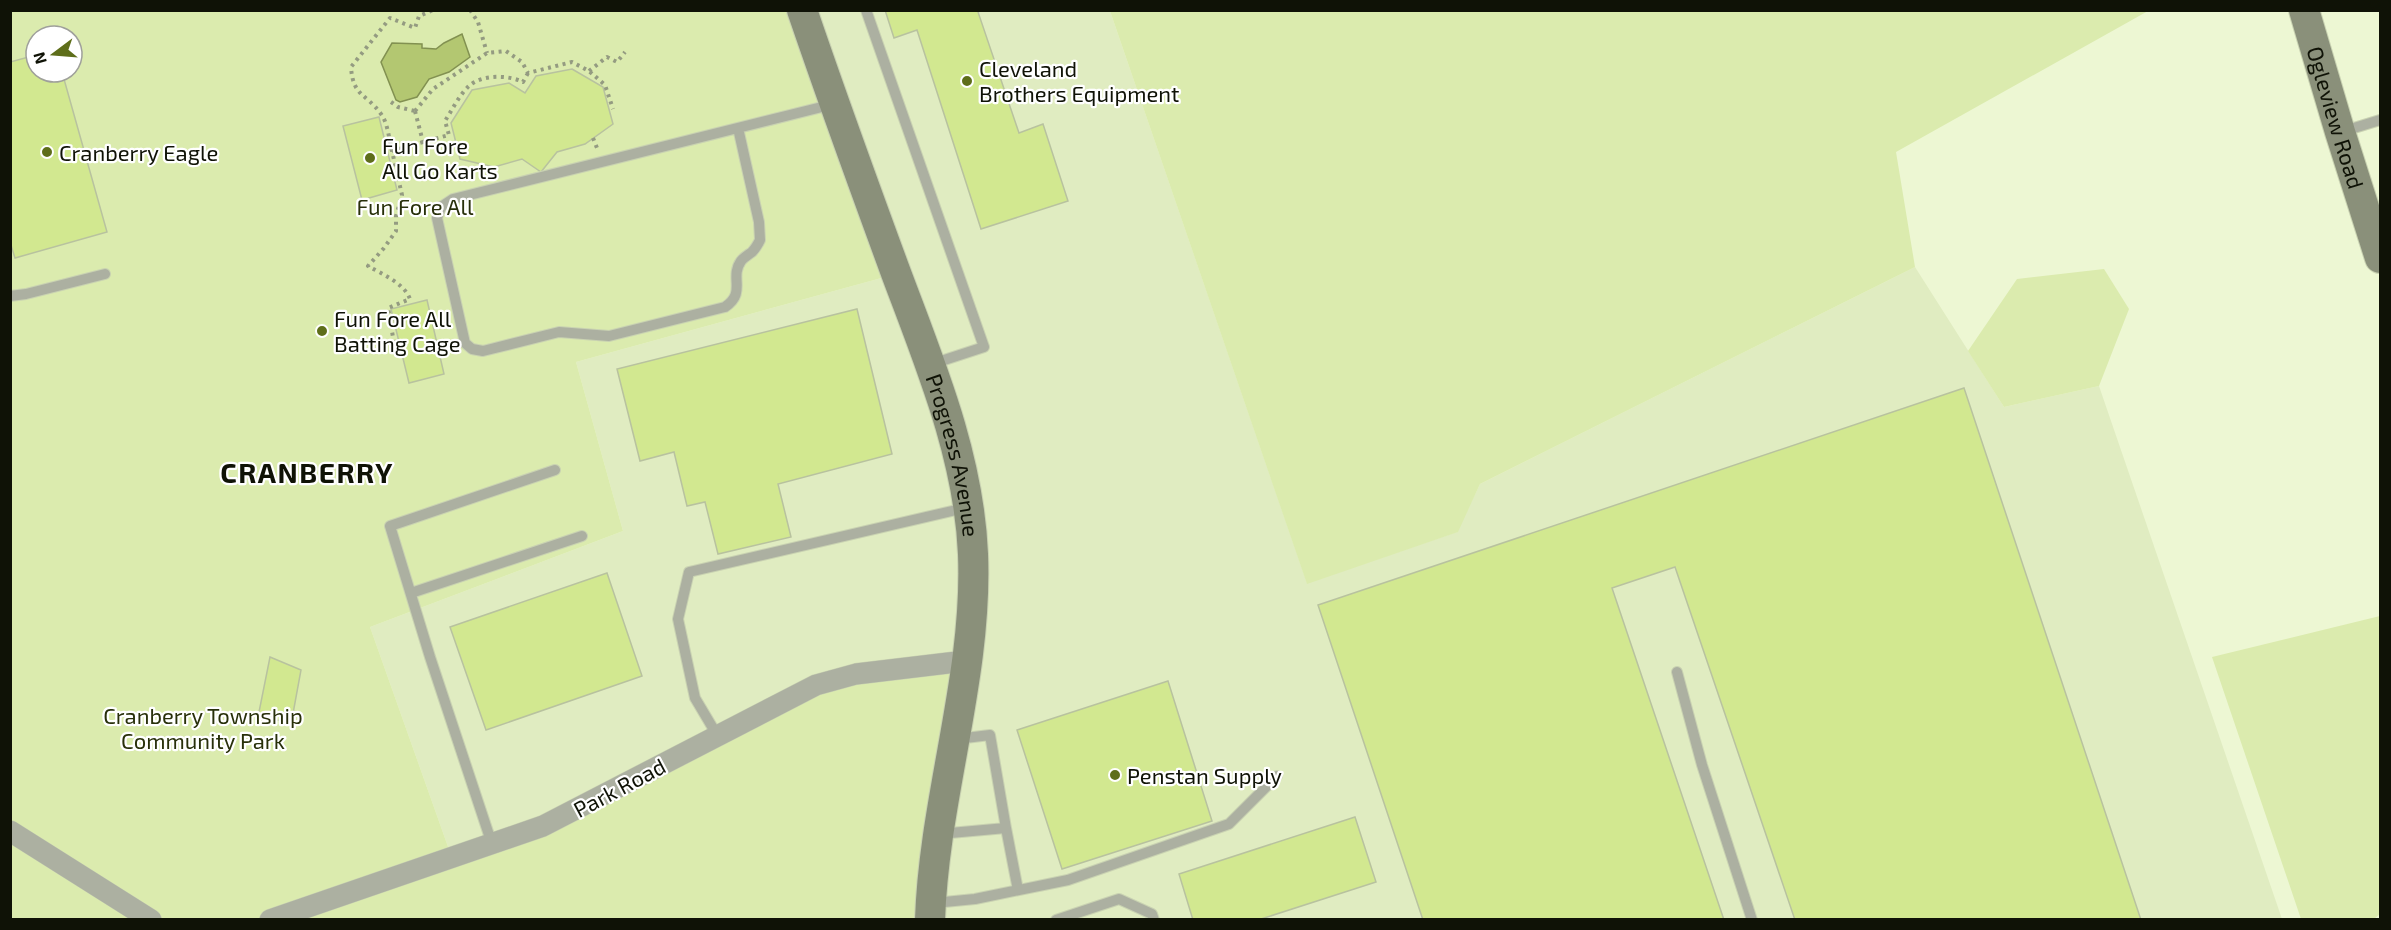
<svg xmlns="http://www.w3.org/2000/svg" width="2391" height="930" viewBox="0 0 2391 930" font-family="'Exo 2',sans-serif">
	<rect width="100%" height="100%" fill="#edf7d3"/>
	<path fill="#e0ecc1" d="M 802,11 L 1110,11 L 1307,583 L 1457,532 L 1480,484 L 1915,267 L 2004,407 L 2099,386 L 2282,919 L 930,919 L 559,819 L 452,858 L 370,627 L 623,531 L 576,362 L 896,274 Z"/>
	<path fill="#dbebae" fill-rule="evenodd" d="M 10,11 L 802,11 L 896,274 L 576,362 L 623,531 L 370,627 L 452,858 L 575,810 L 798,693 L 965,661 L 936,919 L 11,919 ZM 36,36 L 72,36 L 72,72 L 36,72 Z
		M 1110,11 L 1110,10 L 2148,11 L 1896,152 L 1915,267 L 1480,484 L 1458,532 L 1307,584 Z
		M 2104,269 L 2129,309 L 2099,386 L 2004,407 L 1968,351 L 2017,279 Z
		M 2380,616 L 2380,914 L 2374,919 L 2301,919 L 2212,657 Z"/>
	<path fill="#b3c771" stroke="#829151" stroke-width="1.5" d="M 462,34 L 470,57 L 449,72 L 429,79 L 417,97 L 400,102 L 396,100 L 381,62 L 392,43 L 422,44 L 422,48 L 436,49 L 444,43 Z"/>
	<path fill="#d2e890" stroke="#b8c29f" stroke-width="1.5" d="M 885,10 L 982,10 L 978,12 L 1019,133 L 1043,124 L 1068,201 L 981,229 L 917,30 L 894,38 Z
		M 36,55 L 36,72 L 62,72 L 107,232 L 15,258 L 10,242 L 10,62 Z
		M 572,69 L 603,87 L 613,124 L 585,144 L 557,152 L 541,172 L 522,159 L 494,167 L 460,159 L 451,123 L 472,90 L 509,83 L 525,93 L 536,76 Z
		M 379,117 L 397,190 L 362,200 L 343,126 Z
		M 427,300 L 444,374 L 409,383 L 391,309 Z
		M 857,309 L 892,454 L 778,484 L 791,537 L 718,554 L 705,502 L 687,506 L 674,452 L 640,461 L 617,369 Z
		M 1964,388 L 2141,920 L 1795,920 L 1675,567 L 1612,588 L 1724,920 L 1423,920 L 1318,605 Z
		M 607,573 L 642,676 L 486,730 L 450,627 Z
		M 270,657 L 301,670 L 292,719 L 257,722 Z
		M 1168,681 L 1212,821 L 1062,869 L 1017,730 Z
		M 1355,817 L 1376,882 L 1258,920 L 1193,920 L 1179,874 Z"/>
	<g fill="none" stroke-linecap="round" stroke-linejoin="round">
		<g stroke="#c9d2b2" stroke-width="12">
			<path id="lane" d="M 866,10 L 984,347 L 932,364
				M 738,128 L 759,222 L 760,240 C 758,244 755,249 752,252 C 748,255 744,257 741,261 C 729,278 747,292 725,307 L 609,336 L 559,332 L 483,351 L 472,349 L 465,343 L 437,218 L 441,207 L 453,199 L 834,104
				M 2341,132 L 2380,120
				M 10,296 L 26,294 L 105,274
				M 411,593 L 582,536
				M 1677,672 L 1702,765 L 1752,920
				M 717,735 L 695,698 L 678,619 L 689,572 L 965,508
				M 957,739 L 990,735 L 1006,828
				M 939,834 L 1006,828 L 1018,890
				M 492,844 L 430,657 L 390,526 L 555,470
				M 934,903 L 975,899 L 1068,880 L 1229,824 L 1277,776
				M 1056,920 L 1119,899 L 1152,914 L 1154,920"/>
		</g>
		<g stroke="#c9d2b2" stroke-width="22">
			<path id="street" d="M 10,831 L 151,920
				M 270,920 L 543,826 L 816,685 L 856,674 L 965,661"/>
		</g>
		<g stroke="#c9d2b2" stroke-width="32">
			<g id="secondary">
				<path id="s1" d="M 802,10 C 832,98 864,186 896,273 C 930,364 969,456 973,554 C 978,677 934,797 930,920"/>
				<path id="s2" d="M 2304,10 L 2340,132 L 2380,258"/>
			</g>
		</g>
		<path stroke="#949b81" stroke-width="4" stroke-dasharray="3 4.5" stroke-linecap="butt" d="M 470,10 L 478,22 L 487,53
			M 589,71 L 607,57 L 617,62 L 625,52
			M 391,102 L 398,107 L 415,111
			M 415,111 L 433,89 L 487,53 L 506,51 L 522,62 L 528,73 L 572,62 L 589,71 L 605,85 L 613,109
			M 415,111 L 423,142 L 449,135 L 445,121 C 452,110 460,94 469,86 C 482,74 509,75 523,82 L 528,73
			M 593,138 L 597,148
			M 392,151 C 389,140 388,123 381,114 C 366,93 353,97 351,67 L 390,18 L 415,28 L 419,16 L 433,10
			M 394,343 L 388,308 L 410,299 C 404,283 382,274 368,266 L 384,248 L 396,231 L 396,216 L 402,195 L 392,151 L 423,142"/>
		<use href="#lane" stroke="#acb0a1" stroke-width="10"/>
		<use href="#street" stroke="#acb0a1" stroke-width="21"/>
		<use href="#secondary" stroke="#8a907a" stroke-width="30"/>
	</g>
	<g fill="#5e6e1a" stroke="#fff" stroke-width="2">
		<circle cx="967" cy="81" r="6"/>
		<circle cx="47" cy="152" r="6"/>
		<circle cx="370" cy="158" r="6"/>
		<circle cx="322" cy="331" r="6"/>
		<circle cx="1115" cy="775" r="6"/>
	</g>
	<g text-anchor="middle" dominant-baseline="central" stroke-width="4.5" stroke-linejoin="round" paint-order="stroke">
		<g font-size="22" fill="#0f1206" stroke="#fff" text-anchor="start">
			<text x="979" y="68">Cleveland<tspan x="979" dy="25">Brothers Equipment</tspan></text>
			<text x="382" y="145">Fun Fore<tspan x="382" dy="25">All Go Karts</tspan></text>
			<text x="59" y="152">Cranberry Eagle</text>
			<text x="334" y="318">Fun Fore All<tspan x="334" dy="25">Batting Cage</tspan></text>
			<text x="1127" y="775">Penstan Supply</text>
		</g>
		<g font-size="22" fill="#0f1206" stroke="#fff">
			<text stroke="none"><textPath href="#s2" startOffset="112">Ogleview Road</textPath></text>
			<text stroke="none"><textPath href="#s1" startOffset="471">Progress Avenue</textPath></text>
			<text transform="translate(619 787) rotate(-28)">Park Road</text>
		</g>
		<g font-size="22" fill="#28300a" stroke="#fff">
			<text x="415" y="206">Fun Fore All</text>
			<text x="203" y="715">Cranberry Township<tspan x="203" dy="25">Community Park</tspan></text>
		</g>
		<g font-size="28" font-weight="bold" letter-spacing="1.5" fill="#0f1206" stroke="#fff">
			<text x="307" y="472">CRANBERRY</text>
		</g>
	</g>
	<rect width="2391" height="930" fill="none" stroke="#0f1206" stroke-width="24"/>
	<g transform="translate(54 54) rotate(254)"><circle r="28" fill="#ffffff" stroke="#9fa09b" stroke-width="1.5"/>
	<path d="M0-4.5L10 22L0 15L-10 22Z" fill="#5e6e1a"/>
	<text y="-9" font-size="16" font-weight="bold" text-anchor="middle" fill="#0f1206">N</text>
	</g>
</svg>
